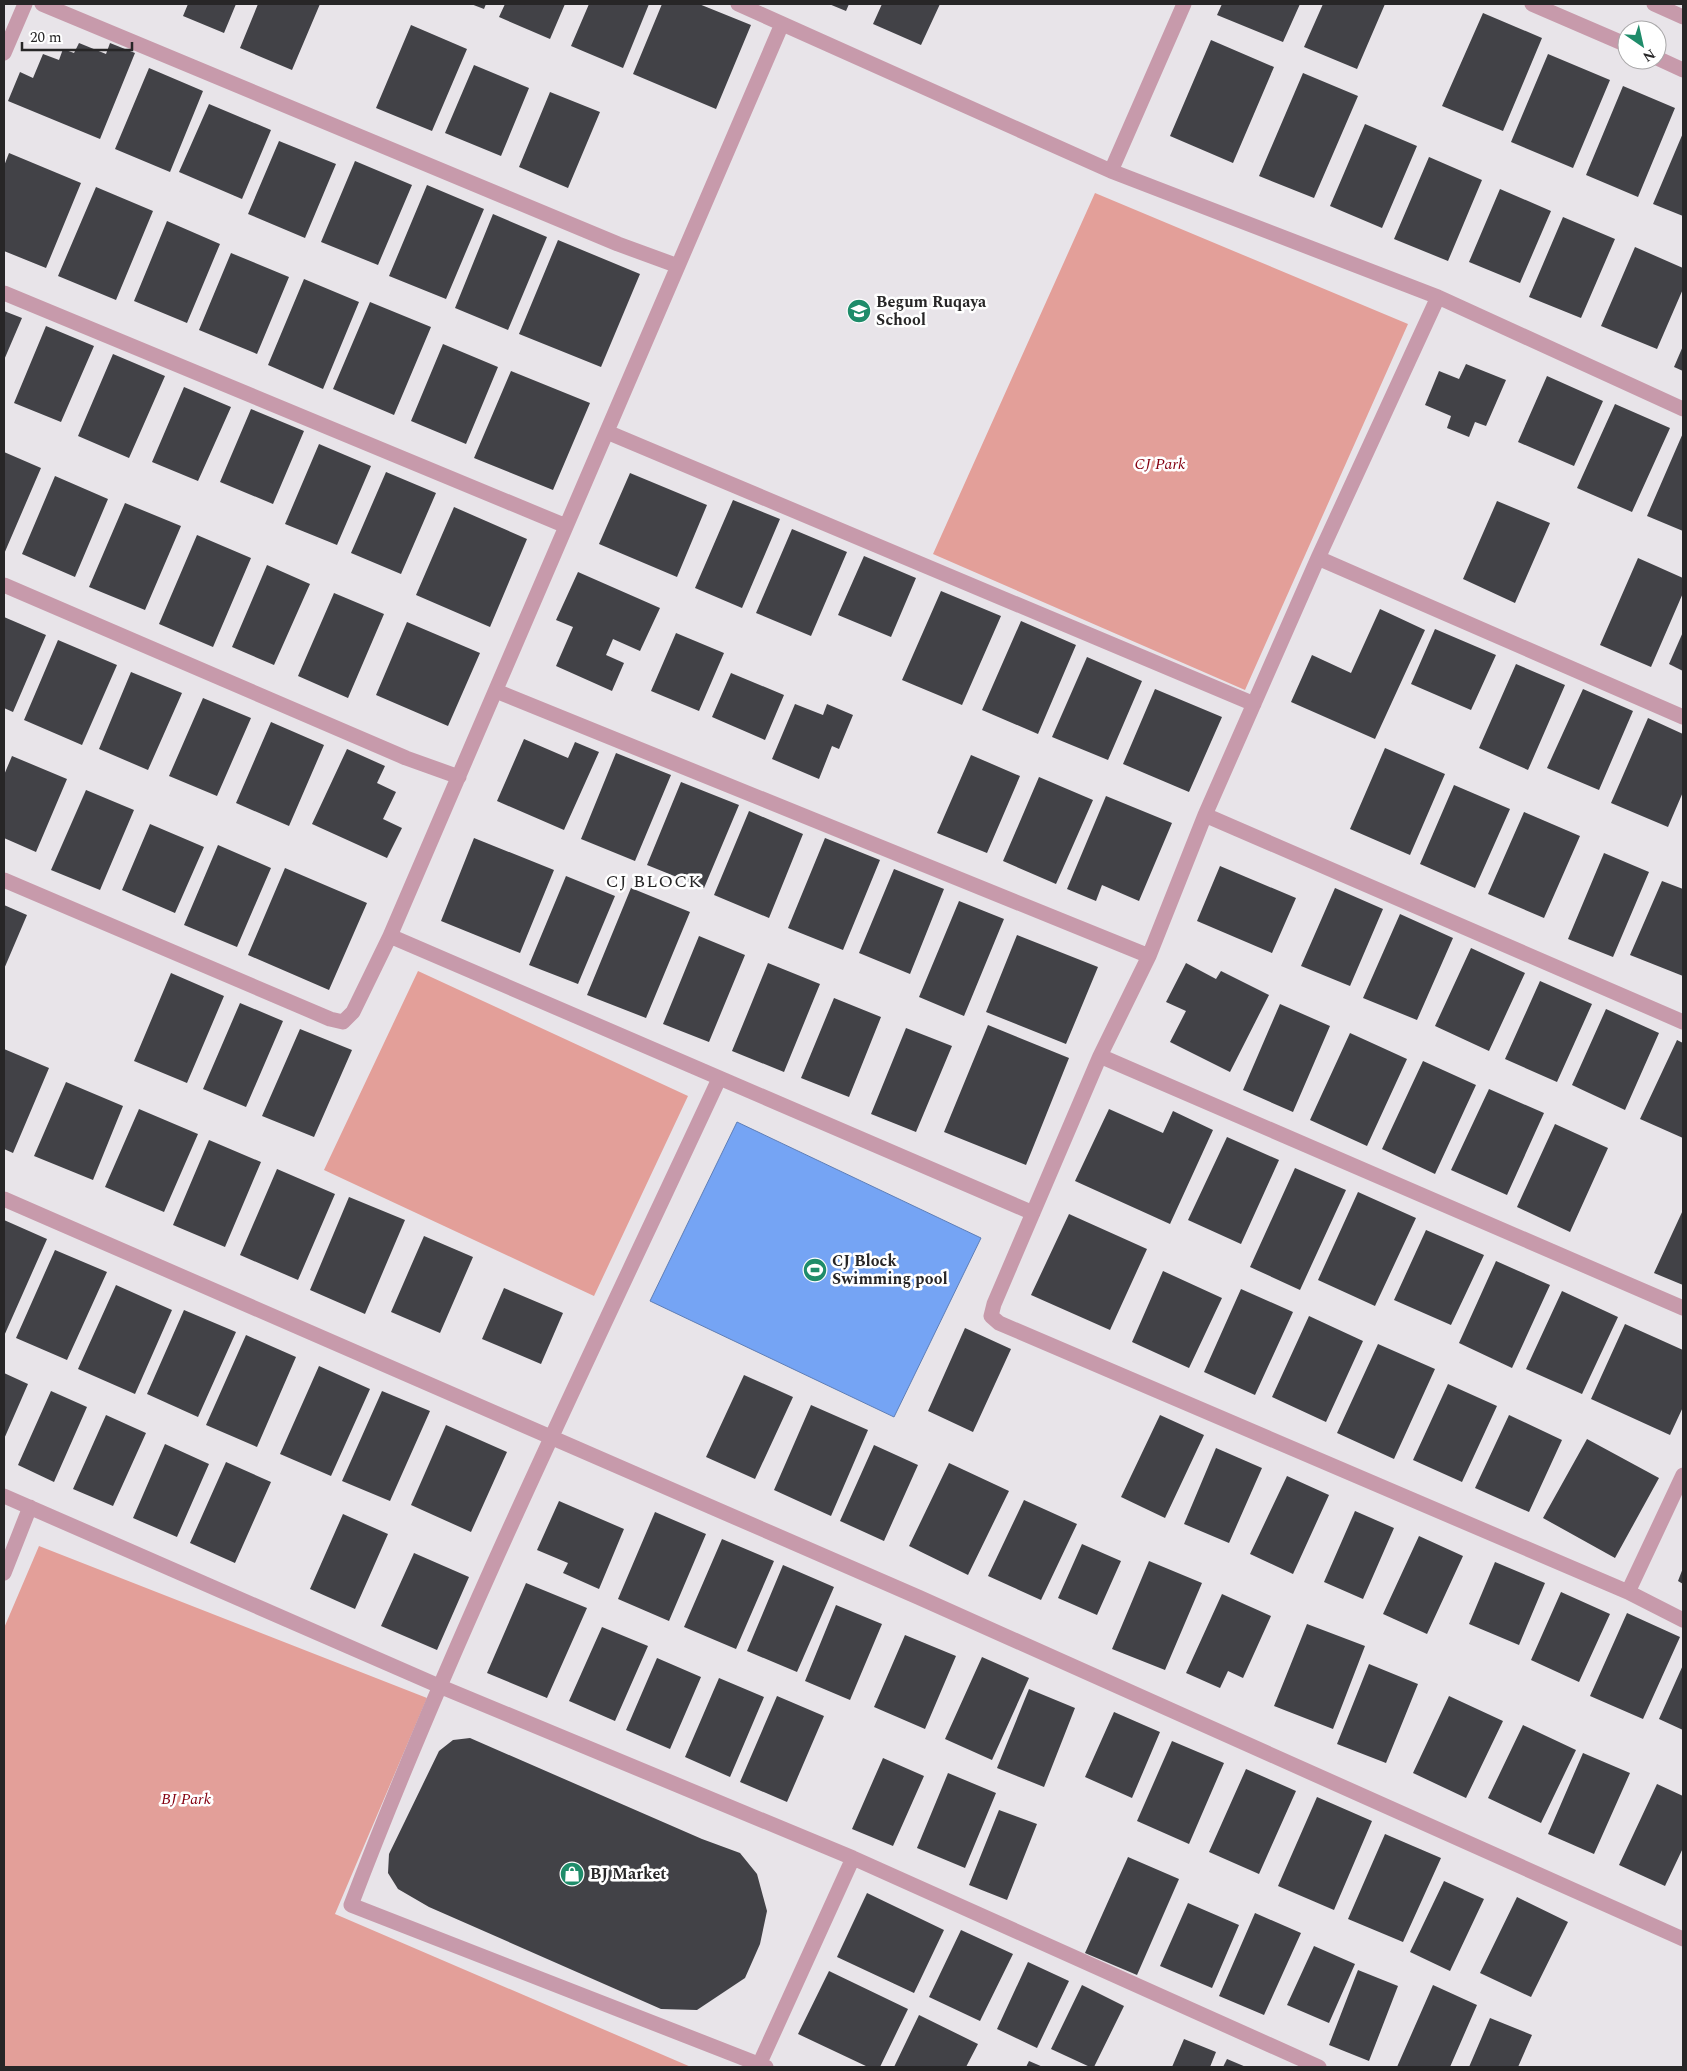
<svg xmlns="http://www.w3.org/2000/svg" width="1687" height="2071" viewBox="0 0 1687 2071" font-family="Spectral,serif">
	<rect width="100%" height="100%" fill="#e8e4e9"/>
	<path fill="#e39f99" d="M 1095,193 L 1408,324 L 1245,690 L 933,554 Z
		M 418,971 L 688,1096 L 594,1296 L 324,1170 Z
		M 39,1546 L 427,1698 L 335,1914 L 691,2067 L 4,2067 L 4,1628 Z"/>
	<path fill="#75a4f4" stroke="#5e7eb6" d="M 737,1122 L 981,1238 L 894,1417 L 650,1301 Z"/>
	<path fill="#424247" d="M 188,4 L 236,4 L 224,33 L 183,16 Z
		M 258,4 L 320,4 L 292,70 L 240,48 Z
		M 471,4 L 486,4 L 484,9 Z
		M 505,4 L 565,4 L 550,39 L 499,17 Z
		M 589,4 L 649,4 L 623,68 L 571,46 Z
		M 662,4 L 699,4 L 751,25 L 716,109 L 633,74 Z
		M 829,4 L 849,4 L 846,11 Z
		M 882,4 L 940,4 L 921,45 L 873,24 Z
		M 1222,4 L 1300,4 L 1283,42 L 1217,15 Z
		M 1323,4 L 1385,4 L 1357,69 L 1304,47 Z
		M 1483,13 L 1542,38 L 1503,131 L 1442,106 Z
		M 411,25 L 467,49 L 432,131 L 376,108 Z
		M 1211,40 L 1274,67 L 1233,163 L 1170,136 Z
		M 79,43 L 106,54 L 110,43 L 135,53 L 100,139 L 8,101 L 20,72 L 33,78 L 43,54 L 59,60 L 63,49 L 74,53 Z
		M 1548,54 L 1610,80 L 1573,168 L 1511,142 Z
		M 474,65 L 529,88 L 501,156 L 445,133 Z
		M 149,68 L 203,91 L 170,172 L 115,149 Z
		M 1303,73 L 1358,96 L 1314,198 L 1259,176 Z
		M 1623,86 L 1675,108 L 1638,197 L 1586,175 Z
		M 550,92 L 600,112 L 568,188 L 519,167 Z
		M 209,104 L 271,130 L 242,199 L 179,172 Z
		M 1365,124 L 1417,146 L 1382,228 L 1330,206 Z
		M 1683,133 L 1683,216 L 1653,204 Z
		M 279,141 L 336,164 L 305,238 L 248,214 Z
		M 9,153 L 81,183 L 46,268 L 4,251 L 4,166 Z
		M 1429,157 L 1482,180 L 1448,261 L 1394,239 Z
		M 355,161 L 412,185 L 378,265 L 321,242 Z
		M 427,185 L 484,209 L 446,299 L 389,276 Z
		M 96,187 L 153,211 L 116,300 L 58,276 Z
		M 1500,189 L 1551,211 L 1520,283 L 1469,262 Z
		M 493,214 L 547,237 L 508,330 L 455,308 Z
		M 1563,217 L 1615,239 L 1581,318 L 1529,297 Z
		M 167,221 L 220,244 L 187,323 L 134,301 Z
		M 558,240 L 640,274 L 601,367 L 519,334 Z
		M 1635,247 L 1683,268 L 1683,289 L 1657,349 L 1601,326 Z
		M 231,253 L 289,277 L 257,354 L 199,330 Z
		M 304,279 L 359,302 L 323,389 L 268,365 Z
		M 370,302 L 431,327 L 394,415 L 333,389 Z
		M 4,311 L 22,318 L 4,360 Z
		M 46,326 L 94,346 L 61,422 L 14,403 Z
		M 443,344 L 498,367 L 466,444 L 411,421 Z
		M 1683,346 L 1683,371 L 1674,367 Z
		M 113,354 L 165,376 L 129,458 L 78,436 Z
		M 1466,364 L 1506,380 L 1486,426 L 1475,422 L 1469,437 L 1447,428 L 1451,416 L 1425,405 L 1439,371 L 1459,379 Z
		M 511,371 L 590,403 L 553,490 L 474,458 Z
		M 1547,376 L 1603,401 L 1574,466 L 1518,442 Z
		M 184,387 L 231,407 L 198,481 L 152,462 Z
		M 1615,404 L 1670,428 L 1632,512 L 1577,488 Z
		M 251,409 L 304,431 L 273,504 L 220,482 Z
		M 1683,433 L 1683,531 L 1647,516 Z
		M 319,444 L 371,466 L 337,545 L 285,524 Z
		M 4,452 L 41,468 L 4,554 Z
		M 386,472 L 436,493 L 401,574 L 351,553 Z
		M 630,473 L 707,505 L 677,577 L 599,544 Z
		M 55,476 L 108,499 L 75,577 L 22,554 Z
		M 733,500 L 780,519 L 742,608 L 695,588 Z
		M 1497,501 L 1550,523 L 1515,603 L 1463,579 Z
		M 125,503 L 181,526 L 145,610 L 89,587 Z
		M 454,507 L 527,539 L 490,627 L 416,595 Z
		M 792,529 L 847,552 L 811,636 L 756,613 Z
		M 197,535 L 251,558 L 213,647 L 159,624 Z
		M 864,556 L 916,578 L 891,637 L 838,615 Z
		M 1638,558 L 1683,578 L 1683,593 L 1651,667 L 1600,645 Z
		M 267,565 L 310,584 L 274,665 L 232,647 Z
		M 578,572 L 660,608 L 640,651 L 613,639 L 606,655 L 624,663 L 612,691 L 556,666 L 573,627 L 556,620 Z
		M 941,591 L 1001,616 L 962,705 L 902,680 Z
		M 334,593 L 384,614 L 348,698 L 298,676 Z
		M 1380,609 L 1425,630 L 1375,739 L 1291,702 L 1312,655 L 1351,673 Z
		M 4,617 L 46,635 L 13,712 L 4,708 Z
		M 1021,621 L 1076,645 L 1038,734 L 982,710 Z
		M 407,622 L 480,653 L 448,726 L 376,695 Z
		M 1435,629 L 1496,655 L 1471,710 L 1411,684 Z
		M 1683,632 L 1683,671 L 1669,664 Z
		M 676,633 L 724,653 L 699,711 L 651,691 Z
		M 58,640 L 117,665 L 82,745 L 24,720 Z
		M 1087,657 L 1142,681 L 1108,760 L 1052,737 Z
		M 1516,664 L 1565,685 L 1528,770 L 1479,748 Z
		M 131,672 L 182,693 L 148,770 L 99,749 Z
		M 731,673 L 784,695 L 765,740 L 712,717 Z
		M 1155,689 L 1222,717 L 1189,792 L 1123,764 Z
		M 1583,689 L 1633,711 L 1599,790 L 1547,768 Z
		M 203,698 L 251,718 L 217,796 L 169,776 Z
		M 795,704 L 823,715 L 827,704 L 853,715 L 839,749 L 832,746 L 819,779 L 772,759 Z
		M 1648,718 L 1683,734 L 1683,792 L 1668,827 L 1611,803 Z
		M 271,722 L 324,745 L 289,826 L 236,803 Z
		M 524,739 L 568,758 L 575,742 L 599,752 L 564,830 L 497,801 Z
		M 1385,748 L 1445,774 L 1410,855 L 1350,829 Z
		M 347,749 L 385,766 L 377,783 L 396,792 L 383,819 L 402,828 L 387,858 L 312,824 Z
		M 616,753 L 671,775 L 635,861 L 581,839 Z
		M 971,755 L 1020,776 L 987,853 L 937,833 Z
		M 12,756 L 67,779 L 36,852 L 4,838 L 4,775 Z
		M 1039,777 L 1093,800 L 1056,884 L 1003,861 Z
		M 681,782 L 739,805 L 704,888 L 647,865 Z
		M 1454,785 L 1510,809 L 1475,888 L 1420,864 Z
		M 86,790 L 134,810 L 100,890 L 51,870 Z
		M 1106,796 L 1172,823 L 1139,901 L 1102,885 L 1096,901 L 1067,889 Z
		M 749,811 L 803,834 L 769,918 L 714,895 Z
		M 1524,812 L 1580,836 L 1544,918 L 1488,894 Z
		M 150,824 L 204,847 L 175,913 L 122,890 Z
		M 474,838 L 554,870 L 520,953 L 441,921 Z
		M 825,838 L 880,860 L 843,950 L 788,928 Z
		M 218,845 L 271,868 L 237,947 L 184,925 Z
		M 1604,853 L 1649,872 L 1613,957 L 1568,939 Z
		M 1220,866 L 1296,898 L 1272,953 L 1197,921 Z
		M 285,868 L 367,903 L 329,990 L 248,955 Z
		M 894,869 L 944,889 L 910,974 L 859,953 Z
		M 566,876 L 615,896 L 578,984 L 529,965 Z
		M 1662,881 L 1683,889 L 1683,976 L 1630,955 Z
		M 631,888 L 690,912 L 646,1018 L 587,995 Z
		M 1335,888 L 1383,909 L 1350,986 L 1301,966 Z
		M 959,901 L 1004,919 L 964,1016 L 919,997 Z
		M 4,905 L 27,915 L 4,969 Z
		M 1400,914 L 1453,938 L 1417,1020 L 1363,998 Z
		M 1017,935 L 1098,967 L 1066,1044 L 986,1012 Z
		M 699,936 L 745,955 L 709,1042 L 663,1024 Z
		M 1471,948 L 1525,973 L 1489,1051 L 1435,1026 Z
		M 768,963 L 820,984 L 784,1072 L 732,1051 Z
		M 1186,963 L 1216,979 L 1221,971 L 1269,995 L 1230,1072 L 1170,1042 L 1186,1011 L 1166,1002 Z
		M 171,973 L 224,996 L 187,1083 L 134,1061 Z
		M 1540,981 L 1592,1004 L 1557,1082 L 1505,1059 Z
		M 834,998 L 881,1017 L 849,1097 L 801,1078 Z
		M 240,1003 L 283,1021 L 246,1107 L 203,1089 Z
		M 1280,1004 L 1330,1026 L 1293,1112 L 1243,1090 Z
		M 1606,1009 L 1659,1033 L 1625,1110 L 1572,1085 Z
		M 988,1025 L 1069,1058 L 1026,1165 L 944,1132 Z
		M 906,1028 L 952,1046 L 916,1132 L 871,1114 Z
		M 300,1029 L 352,1050 L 314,1137 L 262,1116 Z
		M 1350,1033 L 1407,1059 L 1367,1146 L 1310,1120 Z
		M 1677,1040 L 1683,1043 L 1683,1138 L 1640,1119 Z
		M 4,1049 L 49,1068 L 13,1153 L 4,1149 Z
		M 1423,1061 L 1476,1085 L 1435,1174 L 1382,1149 Z
		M 66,1082 L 123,1106 L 93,1180 L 34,1156 Z
		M 1489,1089 L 1544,1113 L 1507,1195 L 1451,1170 Z
		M 139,1109 L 198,1134 L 164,1212 L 105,1187 Z
		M 1109,1109 L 1163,1133 L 1173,1111 L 1213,1130 L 1170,1224 L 1075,1181 Z
		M 1555,1124 L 1608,1148 L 1570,1232 L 1517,1207 Z
		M 1227,1137 L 1279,1160 L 1241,1244 L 1188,1220 Z
		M 209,1140 L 261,1162 L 225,1247 L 173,1225 Z
		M 1295,1168 L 1346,1190 L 1300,1290 L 1250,1267 Z
		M 277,1169 L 335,1194 L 298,1280 L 240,1255 Z
		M 1358,1192 L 1416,1218 L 1375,1306 L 1318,1280 Z
		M 349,1197 L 405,1220 L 365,1314 L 310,1290 Z
		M 1683,1210 L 1683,1285 L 1654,1273 Z
		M 1069,1214 L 1147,1249 L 1110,1330 L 1031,1295 Z
		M 4,1220 L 47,1239 L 4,1336 Z
		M 1426,1230 L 1484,1255 L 1451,1325 L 1394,1300 Z
		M 424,1236 L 473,1257 L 440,1333 L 391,1312 Z
		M 55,1250 L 107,1272 L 67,1360 L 16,1338 Z
		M 1496,1261 L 1550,1285 L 1512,1368 L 1459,1343 Z
		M 1163,1271 L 1222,1298 L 1189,1368 L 1132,1342 Z
		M 116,1285 L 172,1310 L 135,1394 L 78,1369 Z
		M 504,1288 L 563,1313 L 541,1364 L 482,1339 Z
		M 1241,1289 L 1293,1312 L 1255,1395 L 1204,1372 Z
		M 1562,1291 L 1618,1317 L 1582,1394 L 1526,1369 Z
		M 184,1310 L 236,1332 L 198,1417 L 147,1394 Z
		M 1309,1316 L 1363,1341 L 1326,1422 L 1272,1397 Z
		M 1625,1324 L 1683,1350 L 1683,1407 L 1670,1435 L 1591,1399 Z
		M 965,1328 L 1011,1349 L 973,1432 L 928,1411 Z
		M 246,1335 L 296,1357 L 257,1447 L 206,1425 Z
		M 1378,1344 L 1435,1369 L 1394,1459 L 1337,1433 Z
		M 319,1366 L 370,1389 L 331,1476 L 280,1454 Z
		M 4,1373 L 28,1384 L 4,1439 Z
		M 744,1375 L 793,1397 L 755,1479 L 706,1457 Z
		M 1448,1384 L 1497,1406 L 1462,1482 L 1413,1460 Z
		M 51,1391 L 87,1407 L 54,1482 L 18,1465 Z
		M 382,1391 L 430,1411 L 390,1501 L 342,1481 Z
		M 811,1405 L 868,1430 L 831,1516 L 774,1490 Z
		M 106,1415 L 146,1433 L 113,1506 L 73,1489 Z
		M 1160,1415 L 1204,1435 L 1165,1518 L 1121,1497 Z
		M 1509,1415 L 1562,1440 L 1529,1512 L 1475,1488 Z
		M 446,1425 L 507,1452 L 471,1532 L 411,1505 Z
		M 1587,1439 L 1659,1478 L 1615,1558 L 1543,1518 Z
		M 165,1444 L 209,1464 L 177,1537 L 133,1518 Z
		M 874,1445 L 918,1465 L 884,1541 L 840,1521 Z
		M 1216,1448 L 1262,1468 L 1229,1543 L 1184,1524 Z
		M 226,1462 L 271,1482 L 235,1563 L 190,1543 Z
		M 949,1463 L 1009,1491 L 968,1575 L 909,1546 Z
		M 1287,1476 L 1329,1495 L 1293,1574 L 1250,1554 Z
		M 1024,1500 L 1077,1524 L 1041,1600 L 988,1576 Z
		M 559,1501 L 624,1529 L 599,1589 L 563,1573 L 568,1563 L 537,1550 Z
		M 1355,1511 L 1394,1528 L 1363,1599 L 1324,1582 Z
		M 655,1512 L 706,1534 L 669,1621 L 618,1599 Z
		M 343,1514 L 388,1534 L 355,1609 L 310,1589 Z
		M 1419,1536 L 1463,1556 L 1427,1634 L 1383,1614 Z
		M 722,1539 L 774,1561 L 736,1649 L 684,1627 Z
		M 1082,1544 L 1121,1561 L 1097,1615 L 1058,1598 Z
		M 414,1553 L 469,1577 L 437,1650 L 381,1626 Z
		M 1149,1561 L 1202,1583 L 1165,1670 L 1112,1649 Z
		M 1495,1562 L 1545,1583 L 1519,1645 L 1469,1624 Z
		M 783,1565 L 834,1587 L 797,1672 L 747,1651 Z
		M 1683,1568 L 1683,1584 L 1678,1581 Z
		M 526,1583 L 587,1608 L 547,1698 L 487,1673 Z
		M 1561,1592 L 1610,1614 L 1579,1682 L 1531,1660 Z
		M 1222,1594 L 1271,1616 L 1243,1678 L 1228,1671 L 1220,1688 L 1186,1673 Z
		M 836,1605 L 882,1624 L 850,1700 L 805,1681 Z
		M 1627,1613 L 1680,1637 L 1643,1719 L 1590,1696 Z
		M 1307,1624 L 1365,1646 L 1333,1729 L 1274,1706 Z
		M 602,1627 L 648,1646 L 615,1721 L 569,1701 Z
		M 905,1635 L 956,1656 L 925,1729 L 874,1707 Z
		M 982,1657 L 1029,1678 L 992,1760 L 945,1739 Z
		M 657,1658 L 701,1677 L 670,1749 L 626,1730 Z
		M 1369,1664 L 1418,1684 L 1386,1763 L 1337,1744 Z
		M 1683,1665 L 1683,1730 L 1659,1719 Z
		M 719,1678 L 764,1697 L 730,1777 L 685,1757 Z
		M 1029,1689 L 1075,1708 L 1044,1787 L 997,1768 Z
		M 777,1696 L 824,1716 L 787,1802 L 740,1782 Z
		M 1449,1696 L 1503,1721 L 1466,1798 L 1413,1773 Z
		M 1114,1712 L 1160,1732 L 1132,1798 L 1085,1777 Z
		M 1523,1725 L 1576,1750 L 1541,1823 L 1488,1798 Z
		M 470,1738 L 702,1839 L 740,1853 L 757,1874 L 767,1911 L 760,1944 L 745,1978 L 697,2010 L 661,2009 L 429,1907 L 398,1889 L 388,1873 L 389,1854 L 439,1751 L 453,1740 Z
		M 1172,1741 L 1224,1763 L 1189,1844 L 1137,1821 Z
		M 1583,1753 L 1630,1773 L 1594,1854 L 1548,1834 Z
		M 883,1758 L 924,1776 L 893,1846 L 852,1829 Z
		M 1246,1769 L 1296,1791 L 1259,1874 L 1209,1852 Z
		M 948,1773 L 996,1793 L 965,1868 L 917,1848 Z
		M 1657,1784 L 1683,1796 L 1683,1848 L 1665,1886 L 1619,1865 Z
		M 1317,1797 L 1372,1821 L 1334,1910 L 1278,1886 Z
		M 999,1810 L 1037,1824 L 1007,1900 L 969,1885 Z
		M 1385,1834 L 1441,1858 L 1403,1942 L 1348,1919 Z
		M 1128,1857 L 1179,1879 L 1137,1975 L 1085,1953 Z
		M 1444,1881 L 1484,1899 L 1450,1971 L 1410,1952 Z
		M 867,1893 L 944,1930 L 914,1993 L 837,1957 Z
		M 1517,1897 L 1568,1922 L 1531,1997 L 1480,1973 Z
		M 1188,1903 L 1239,1925 L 1212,1988 L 1160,1966 Z
		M 1255,1913 L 1301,1933 L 1264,2015 L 1219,1996 Z
		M 961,1930 L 1013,1954 L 980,2021 L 929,1997 Z
		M 1314,1946 L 1355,1964 L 1329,2023 L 1287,2005 Z
		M 1028,1962 L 1069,1981 L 1037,2048 L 997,2029 Z
		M 1358,1970 L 1398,1986 L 1369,2061 L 1329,2045 Z
		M 829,1971 L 908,2009 L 880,2067 L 868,2067 L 798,2034 Z
		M 1082,1985 L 1124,2006 L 1094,2067 L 1090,2067 L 1051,2049 Z
		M 1433,1985 L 1477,2005 L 1450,2067 L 1397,2067 Z
		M 919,2015 L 978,2044 L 966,2067 L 894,2067 Z
		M 1490,2018 L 1532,2035 L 1518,2067 L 1469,2067 Z
		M 1184,2039 L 1216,2052 L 1210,2067 L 1172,2067 Z
		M 1227,2059 L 1246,2067 L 1223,2067 Z
		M 1029,2061 L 1043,2067 L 1026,2067 Z"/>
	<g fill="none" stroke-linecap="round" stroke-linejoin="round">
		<path stroke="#c79aab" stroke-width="15" d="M 42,4 L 618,244 L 678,266
			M 738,4 L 1111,171 L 1438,297 L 1683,409
			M 1532,4 L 1627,45
			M 1654,4 L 1683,17
			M 4,53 L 25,4
			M 1657,58 L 1683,70
			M 1111,171 L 1184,4
			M 4,293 L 566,526
			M 1438,297 L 1318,558 L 1205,815 L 1149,956 L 1100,1056 L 994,1304 L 991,1316 L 999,1323 L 1628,1592
			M 607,432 L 1254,704
			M 1318,558 L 1683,717
			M 4,585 L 406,758 L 459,777
			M 496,691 L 1149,956
			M 1205,815 L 1683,1022
			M 4,880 L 330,1019 L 343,1022 L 353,1012 L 390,936 L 782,24
			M 390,936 L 1033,1213
			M 1100,1056 L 1683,1308
			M 719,1079 C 592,1352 458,1624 351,1905 L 766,2067
			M 4,1199 L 918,1597 L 1683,1939
			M 1683,1475 L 1628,1592 L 1683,1620
			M 4,1496 L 439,1686 L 853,1858 L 1319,2067
			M 4,1573 L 30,1507
			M 758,2067 L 853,1858"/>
	</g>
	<defs>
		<g id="school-disc" transform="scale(1.25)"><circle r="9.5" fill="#1f8c6a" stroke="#fff"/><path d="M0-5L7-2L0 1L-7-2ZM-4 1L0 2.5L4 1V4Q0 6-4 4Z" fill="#fff"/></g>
		<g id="stadium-disc" transform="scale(1.25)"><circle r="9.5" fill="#1f8c6a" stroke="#fff"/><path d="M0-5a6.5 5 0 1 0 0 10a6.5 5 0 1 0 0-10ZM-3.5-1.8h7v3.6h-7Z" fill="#fff"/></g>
		<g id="shop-disc" transform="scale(1.25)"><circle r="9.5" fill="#1f8c6a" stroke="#fff"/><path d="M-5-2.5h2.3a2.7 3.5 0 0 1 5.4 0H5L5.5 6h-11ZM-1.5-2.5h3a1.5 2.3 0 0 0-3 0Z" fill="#fff"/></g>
	</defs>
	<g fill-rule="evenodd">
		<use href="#school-disc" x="859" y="311"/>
		<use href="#stadium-disc" x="815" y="1270"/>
		<use href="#shop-disc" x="572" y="1874"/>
	</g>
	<g text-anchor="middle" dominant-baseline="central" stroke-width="5" stroke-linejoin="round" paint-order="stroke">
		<g font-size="16" font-weight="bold" fill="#272627" stroke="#fff" text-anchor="start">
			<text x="876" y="302">Begum Ruqaya<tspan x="876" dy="18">School</tspan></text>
			<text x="832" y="1261">CJ Block<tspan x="832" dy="18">Swimming pool</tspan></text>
			<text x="590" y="1874">BJ Market</text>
		</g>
		<g font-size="16" font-style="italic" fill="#850010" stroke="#fff">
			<text x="1160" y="464">CJ Park</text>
			<text x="186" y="1799">BJ Park</text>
		</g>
		<g font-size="18" letter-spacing="1" fill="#272627" stroke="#fff">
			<text x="654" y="881">CJ BLOCK</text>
		</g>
	</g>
	<rect width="1687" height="2071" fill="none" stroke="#272627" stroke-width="10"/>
	<g transform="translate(1642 45) rotate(146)"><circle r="24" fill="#ffffff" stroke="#a9a8a9"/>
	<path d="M0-4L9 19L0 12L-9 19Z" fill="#1f8c6a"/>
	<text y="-8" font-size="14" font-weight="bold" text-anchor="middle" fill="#272627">N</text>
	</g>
	<path d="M22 42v8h110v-8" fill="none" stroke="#272627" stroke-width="2.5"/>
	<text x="30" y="42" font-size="15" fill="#272627" stroke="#ffffff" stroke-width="4" paint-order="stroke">20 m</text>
</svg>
